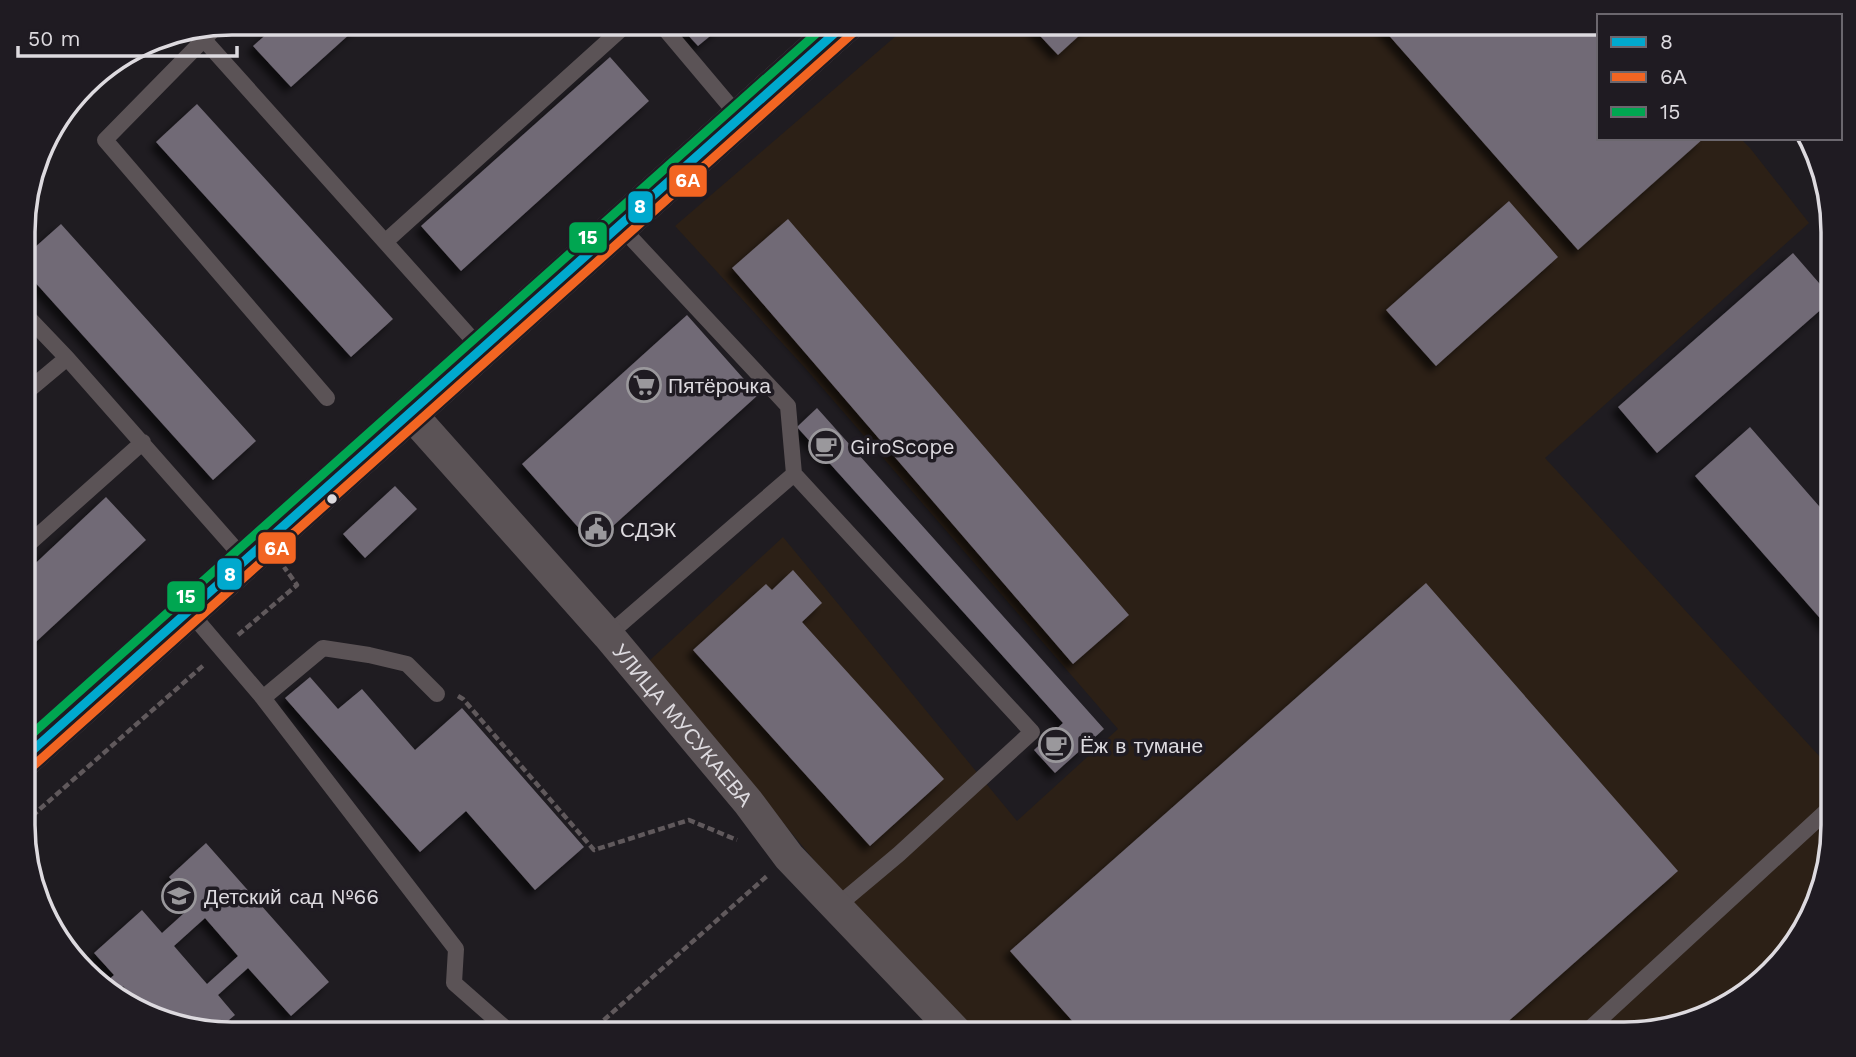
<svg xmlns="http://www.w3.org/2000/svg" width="1856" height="1057" viewBox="0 0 1856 1057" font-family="'Work Sans',sans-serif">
	<defs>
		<filter id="shadow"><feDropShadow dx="-6" dy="6" stdDeviation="3.5" flood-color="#0009"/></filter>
	</defs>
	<rect width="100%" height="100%" fill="#1f1c21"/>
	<path fill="#2c2016" d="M 911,23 L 1599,23 L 1599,138 L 1740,138 L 1750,148 L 1809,223 L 1545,458 L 1833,771 L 1833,838 L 1805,929 L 1729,1006 L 1637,1034 L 970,1034 L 886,947 L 649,661 L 783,537 L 1017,821 L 1118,729 L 807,370 L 675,226 Z"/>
	<path fill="#716a76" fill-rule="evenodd" filter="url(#shadow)" d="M 279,23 L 362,23 L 291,87 L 253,46 Z
		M 677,23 L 726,23 L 698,46 Z
		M 1028,23 L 1093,23 L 1058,55 Z
		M 1378,23 L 1599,23 L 1599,138 L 1704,138 L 1578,250 Z
		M 610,57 L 649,101 L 461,271 L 421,226 Z
		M 197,104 L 393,319 L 351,357 L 156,142 Z
		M 1509,201 L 1558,257 L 1436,366 L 1386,310 Z
		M 788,219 L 1129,615 L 1073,664 L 732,268 Z
		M 61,224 L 256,441 L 213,480 L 24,270 L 24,257 Z
		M 1793,253 L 1833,299 L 1657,453 L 1618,407 Z
		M 687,315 L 758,395 L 593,544 L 522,464 Z
		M 817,408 L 1104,729 L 1055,773 L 1034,750 L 1063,723 L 797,427 Z
		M 1750,427 L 1833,522 L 1833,633 L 1695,476 Z
		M 395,486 L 417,509 L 365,558 L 343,534 Z
		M 106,497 L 146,540 L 24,653 L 24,574 Z
		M 793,570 L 822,603 L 802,622 L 944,779 L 870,846 L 693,650 L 766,584 L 772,590 Z
		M 1426,583 L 1678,871 L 1494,1034 L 1084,1034 L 1010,951 Z
		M 310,677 L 338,709 L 362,689 L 415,750 L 462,708 L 584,847 L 535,890 L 466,811 L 420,852 L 285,698 Z
		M 206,843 L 329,982 L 291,1016 L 248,968 L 218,995 L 235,1015 L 217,1030 L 145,1011 L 123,986 L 114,994 L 104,984 L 114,975 L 94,953 L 142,910 L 162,933 L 193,905 L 169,877 ZM 205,918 L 238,956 L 207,984 L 174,946 Z"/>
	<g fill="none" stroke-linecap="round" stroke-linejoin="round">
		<path stroke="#60595c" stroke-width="4.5" stroke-dasharray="7 3.5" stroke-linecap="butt" d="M 238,635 L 297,585 L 284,567
			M 458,696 L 463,699 L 594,850 L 689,820 L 737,840
			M 24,823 L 205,664
			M 588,1034 L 767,876"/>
		<path stroke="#5b5356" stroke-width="16" d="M 660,23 L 740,118
			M 217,26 L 105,140 L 327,398
			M 197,32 L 481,349
			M 620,226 L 788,406 L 794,474 L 1032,732 L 899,854 L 837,906
			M 385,242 L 628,23
			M 24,313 L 67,358
			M 24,394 L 67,358 L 246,561
			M 24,548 L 143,442
			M 189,611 L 263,698 L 456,949 L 454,983 L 512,1034
			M 608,635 L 794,474
			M 263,698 L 323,648 L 369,655 L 407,664 L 437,694
			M 1584,1034 L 1833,805"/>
		<path stroke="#5b5356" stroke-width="32" id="s1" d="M 411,414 L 608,635 L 748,802 L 789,857 L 958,1034"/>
		<path stroke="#5f5558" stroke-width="38" d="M 24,758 L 846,23"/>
		<g stroke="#1f1b22" stroke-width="14">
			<path id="bus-1" d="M 24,758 L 846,23"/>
		</g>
		<g stroke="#1f1b22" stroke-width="14">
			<path id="bus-2" d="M 32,767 L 854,32"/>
		</g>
		<g stroke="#1f1b22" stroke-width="14">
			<path id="bus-3" d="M 24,741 L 828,23"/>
		</g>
		<use href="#bus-1" stroke="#00a9ce" stroke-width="9"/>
		<use href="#bus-2" stroke="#f26522" stroke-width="9"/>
		<use href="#bus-3" stroke="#00a651" stroke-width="9"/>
	</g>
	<defs>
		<g id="supermarket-ring" transform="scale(1.75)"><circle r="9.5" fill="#1f1b22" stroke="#9a989c" stroke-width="1.5"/><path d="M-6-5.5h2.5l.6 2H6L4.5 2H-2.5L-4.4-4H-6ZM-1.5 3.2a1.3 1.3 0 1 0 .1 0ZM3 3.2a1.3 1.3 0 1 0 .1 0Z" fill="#9a989c"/></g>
		<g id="cafe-ring" transform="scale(1.75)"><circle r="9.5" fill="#1f1b22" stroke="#9a989c" stroke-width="1.5"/><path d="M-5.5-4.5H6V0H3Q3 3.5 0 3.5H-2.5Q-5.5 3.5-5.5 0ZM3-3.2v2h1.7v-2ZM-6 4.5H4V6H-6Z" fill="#9a989c"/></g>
		<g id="civic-ring" transform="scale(1.75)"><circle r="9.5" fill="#1f1b22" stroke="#9a989c" stroke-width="1.5"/><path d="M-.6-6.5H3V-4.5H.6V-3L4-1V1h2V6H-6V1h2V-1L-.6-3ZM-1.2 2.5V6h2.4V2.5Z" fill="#9a989c"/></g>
		<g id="school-ring" transform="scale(1.75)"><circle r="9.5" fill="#1f1b22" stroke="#9a989c" stroke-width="1.5"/><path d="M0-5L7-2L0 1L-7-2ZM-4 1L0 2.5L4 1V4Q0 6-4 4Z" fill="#9a989c"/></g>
	</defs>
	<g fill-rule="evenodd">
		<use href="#supermarket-ring" x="644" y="385"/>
		<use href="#cafe-ring" x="826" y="446"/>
		<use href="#civic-ring" x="596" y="529"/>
		<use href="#cafe-ring" x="1056" y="745"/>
		<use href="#school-ring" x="179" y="896"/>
	</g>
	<circle fill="#dddadf" stroke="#1f1b22" stroke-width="2.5" cx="332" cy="499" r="6"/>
	<g text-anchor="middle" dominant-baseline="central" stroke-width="7" stroke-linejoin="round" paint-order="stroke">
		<g font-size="21" fill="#dddadf" stroke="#1f1b22" text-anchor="start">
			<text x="668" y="385">Пятёрочка</text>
			<text x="850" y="446">GiroScope</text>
			<text x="620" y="529">СДЭК</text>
			<text x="1080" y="745">Ёж в тумане</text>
			<text x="204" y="896">Детский сад №66</text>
		</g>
		<g font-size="21" fill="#dddadf" stroke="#1f1b22">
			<text stroke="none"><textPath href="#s1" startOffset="413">УЛИЦА МУСУКАЕВА</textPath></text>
		</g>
	</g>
	<path d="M0 0H1856V1057H0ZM232 35H1624A197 197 0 0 1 1821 232V825A197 197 0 0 1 1624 1022H232A197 197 0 0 1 35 825V232A197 197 0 0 1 232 35Z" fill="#1f1b22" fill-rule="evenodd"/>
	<path fill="none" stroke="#dddadf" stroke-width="3.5" d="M232 35H1624A197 197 0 0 1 1821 232V825A197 197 0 0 1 1624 1022H232A197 197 0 0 1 35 825V232A197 197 0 0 1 232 35Z"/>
	<g stroke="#1f1b22" stroke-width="2.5">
		<rect x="668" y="164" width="40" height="34" rx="7" fill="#f26522"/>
		<rect x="627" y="190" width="27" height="34" rx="7" fill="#00a9ce"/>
		<rect x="568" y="221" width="40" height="33" rx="7" fill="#00a651"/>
		<rect x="257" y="531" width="40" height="34" rx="7" fill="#f26522"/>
		<rect x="216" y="557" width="27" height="34" rx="7" fill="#00a9ce"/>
		<rect x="166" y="580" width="40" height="33" rx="7" fill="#00a651"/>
	</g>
	<g font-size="19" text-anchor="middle" font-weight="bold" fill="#fff">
		<text x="688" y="187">6А</text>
		<text x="640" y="213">8</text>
		<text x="588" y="244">15</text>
		<text x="277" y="555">6А</text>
		<text x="230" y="581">8</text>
		<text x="186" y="603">15</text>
	</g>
	<rect x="1597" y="14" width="245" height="126" fill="#1f1b22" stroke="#6b676e" stroke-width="2"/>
	<rect x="1611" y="37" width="35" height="10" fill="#00a9ce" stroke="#6b676e" stroke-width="2"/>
	<text x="1660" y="49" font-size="21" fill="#dddadf">8</text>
	<rect x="1611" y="72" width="35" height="10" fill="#f26522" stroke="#6b676e" stroke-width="2"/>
	<text x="1660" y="84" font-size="21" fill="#dddadf">6А</text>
	<rect x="1611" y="107" width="35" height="10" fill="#00a651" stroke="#6b676e" stroke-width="2"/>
	<text x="1660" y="119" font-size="21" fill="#dddadf">15</text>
	<path d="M18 46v10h219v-10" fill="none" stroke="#dddadf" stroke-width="3.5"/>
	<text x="28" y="46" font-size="21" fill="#dddadf" stroke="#1f1b22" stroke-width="5" paint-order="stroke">50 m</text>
</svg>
